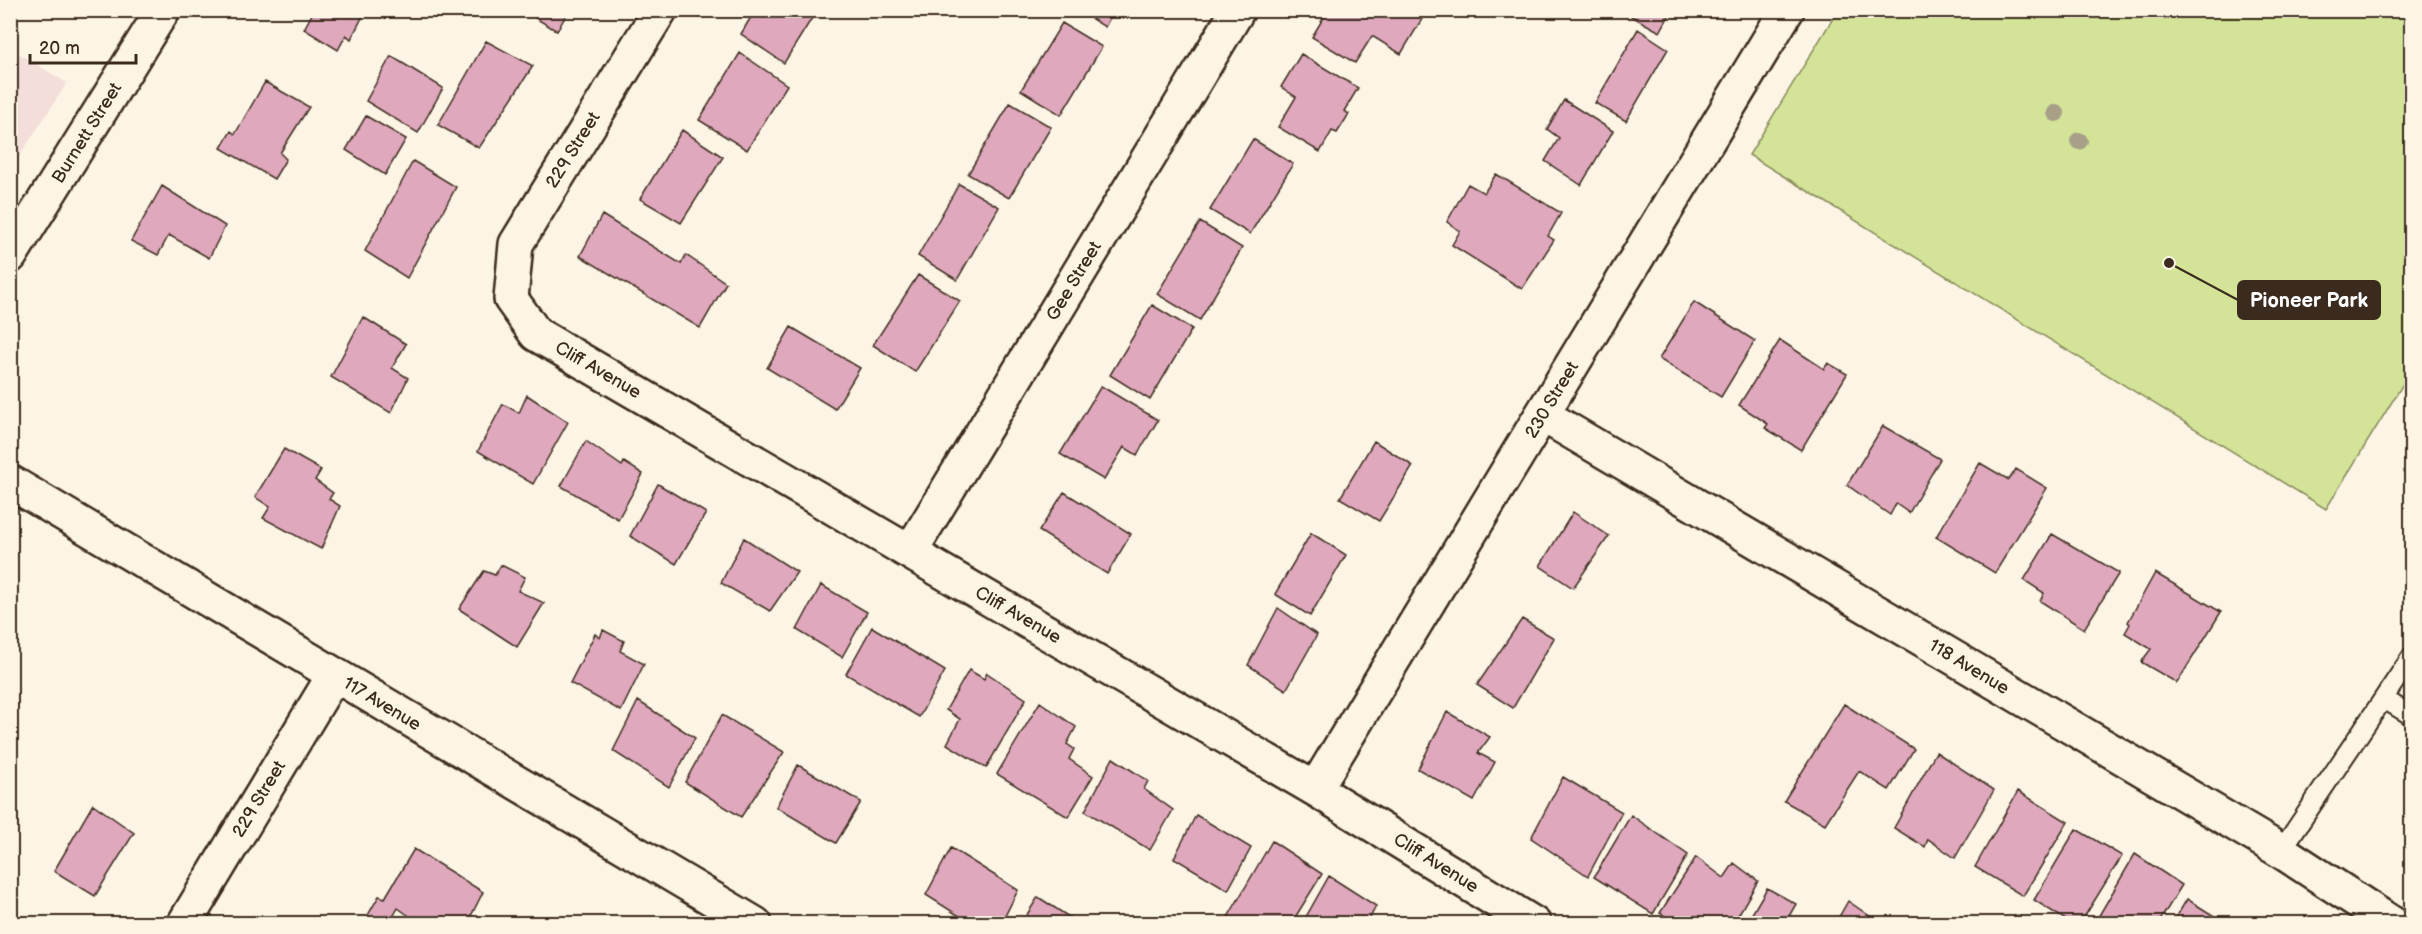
<svg xmlns="http://www.w3.org/2000/svg" width="2422" height="934" viewBox="0 0 2422 934" font-family="'Balsamiq Sans',sans-serif">
	<rect width="100%" height="100%" fill="#fcf5e5"/>
	<filter id="ink" filterUnits="userSpaceOnUse"><feTurbulence type="fractalNoise" baseFrequency=".0167" numOctaves="2"/><feDisplacementMap in="SourceGraphic" scale="12" xChannelSelector="R" yChannelSelector="G"/><feConvolveMatrix kernelMatrix="1 2 1 2 8 2 1 2 1" color-interpolation-filters="sRGB"/></filter>
	<g filter="url(#ink)">
		<path fill="#f3ded9" d="M 11,49 L 67,83 L 11,169 Z"/>
		<path fill="#d3e498" stroke="#87875b" stroke-width="1.5" d="M 1838,10 L 2411,11 L 2411,371 L 2326,509 L 1749,155 Z"/>
		<path fill="#dfa8bc" stroke="#3b2a1e" stroke-width="1.5" d="M 366,10 L 351,39 L 346,35 L 338,50 L 304,29 L 312,14 L 307,10 Z
			M 522,10 L 569,10 L 557,31 Z
			M 755,10 L 817,10 L 784,63 L 741,34 Z
			M 1077,10 L 1114,10 L 1105,27 Z
			M 1328,10 L 1409,10 L 1422,19 L 1401,54 L 1372,36 L 1355,63 L 1312,37 Z
			M 1634,10 L 1680,10 L 1676,17 L 1670,14 L 1660,32 L 1631,16 Z
			M 1062,23 L 1102,47 L 1061,115 L 1021,90 Z
			M 1638,29 L 1668,49 L 1626,121 L 1595,103 Z
			M 486,41 L 533,66 L 479,148 L 438,125 Z
			M 740,53 L 787,85 L 747,150 L 699,120 Z
			M 1301,54 L 1358,88 L 1344,111 L 1349,114 L 1337,133 L 1332,131 L 1320,152 L 1278,127 L 1296,97 L 1281,87 Z
			M 391,56 L 443,88 L 418,133 L 366,101 Z
			M 265,82 L 309,107 L 280,153 L 286,159 L 274,179 L 221,148 L 231,131 L 235,134 Z
			M 1564,100 L 1613,131 L 1581,185 L 1545,161 L 1559,138 L 1547,129 Z
			M 1010,103 L 1051,127 L 1009,198 L 968,174 Z
			M 366,116 L 406,139 L 385,175 L 346,150 Z
			M 682,130 L 723,157 L 681,223 L 640,199 Z
			M 1253,139 L 1293,164 L 1250,234 L 1210,210 Z
			M 413,161 L 456,187 L 407,278 L 365,251 Z
			M 1496,174 L 1561,213 L 1548,236 L 1554,240 L 1522,289 L 1452,245 L 1460,231 L 1447,222 L 1468,184 L 1484,193 Z
			M 959,184 L 999,207 L 957,280 L 918,256 Z
			M 162,186 L 225,226 L 209,258 L 169,235 L 158,255 L 131,241 Z
			M 602,215 L 681,264 L 686,255 L 726,283 L 700,328 L 580,256 Z
			M 1200,222 L 1242,248 L 1200,320 L 1157,294 Z
			M 918,275 L 960,301 L 915,372 L 873,345 Z
			M 1694,302 L 1755,341 L 1721,397 L 1659,359 Z
			M 1152,305 L 1192,329 L 1150,400 L 1110,375 Z
			M 363,317 L 406,344 L 392,368 L 408,378 L 391,413 L 331,377 Z
			M 791,327 L 860,368 L 835,409 L 767,368 Z
			M 1780,340 L 1824,369 L 1828,363 L 1847,374 L 1801,450 L 1765,428 L 1768,424 L 1739,405 Z
			M 1101,386 L 1158,420 L 1137,455 L 1124,447 L 1104,480 L 1060,454 Z
			M 527,395 L 568,422 L 533,484 L 478,451 L 503,404 L 519,413 Z
			M 1883,426 L 1940,459 L 1909,513 L 1896,504 L 1890,515 L 1847,485 Z
			M 586,441 L 622,466 L 624,462 L 643,474 L 618,519 L 561,486 Z
			M 1374,441 L 1413,466 L 1379,521 L 1340,498 Z
			M 284,449 L 321,470 L 315,480 L 333,493 L 329,499 L 340,506 L 321,549 L 263,518 L 270,507 L 255,497 Z
			M 1980,463 L 2009,480 L 2016,469 L 2047,488 L 1995,573 L 1936,537 Z
			M 658,484 L 706,513 L 676,564 L 630,536 Z
			M 1064,492 L 1131,534 L 1107,574 L 1039,531 Z
			M 1573,512 L 1609,536 L 1573,588 L 1540,566 Z
			M 1311,533 L 1346,555 L 1310,616 L 1275,594 Z
			M 2052,534 L 2119,573 L 2084,629 L 2040,601 L 2044,593 L 2024,580 Z
			M 744,538 L 797,572 L 770,611 L 721,583 Z
			M 501,565 L 525,577 L 518,591 L 544,603 L 517,647 L 459,609 L 484,571 L 495,575 Z
			M 2155,573 L 2221,612 L 2177,683 L 2141,662 L 2151,649 L 2125,633 L 2130,624 L 2128,622 Z
			M 821,585 L 867,612 L 842,657 L 797,630 Z
			M 1278,608 L 1317,635 L 1286,690 L 1248,665 Z
			M 1522,619 L 1554,638 L 1513,708 L 1477,685 Z
			M 872,627 L 945,671 L 919,717 L 846,674 Z
			M 603,630 L 624,641 L 620,651 L 644,664 L 621,711 L 570,683 L 595,634 L 600,638 Z
			M 969,670 L 984,679 L 987,673 L 1026,699 L 986,768 L 947,744 L 960,719 L 946,710 Z
			M 638,701 L 695,738 L 669,787 L 613,751 Z
			M 1040,702 L 1076,727 L 1067,744 L 1074,749 L 1069,759 L 1093,776 L 1068,817 L 997,774 Z
			M 1844,704 L 1914,749 L 1889,790 L 1859,771 L 1825,824 L 1784,801 Z
			M 1447,712 L 1490,737 L 1478,753 L 1495,762 L 1474,801 L 1418,769 Z
			M 722,715 L 784,752 L 741,817 L 685,782 Z
			M 1936,752 L 1994,790 L 1955,858 L 1928,839 L 1925,847 L 1894,828 Z
			M 1113,758 L 1148,781 L 1144,789 L 1173,810 L 1150,850 L 1085,811 Z
			M 798,765 L 861,802 L 836,843 L 776,807 Z
			M 1563,777 L 1622,812 L 1588,876 L 1531,838 Z
			M 2018,791 L 2068,822 L 2023,896 L 1975,867 Z
			M 93,804 L 134,833 L 95,896 L 54,871 Z
			M 1196,815 L 1251,848 L 1228,890 L 1174,858 Z
			M 1631,815 L 1688,855 L 1653,914 L 1594,877 Z
			M 2076,829 L 2122,856 L 2080,924 L 2072,924 L 2034,900 Z
			M 1272,841 L 1322,874 L 1291,924 L 1234,924 L 1227,919 Z
			M 951,848 L 1018,890 L 1001,924 L 972,924 L 926,895 Z
			M 414,849 L 483,892 L 467,924 L 410,924 L 412,918 L 398,908 L 389,924 L 364,922 L 379,896 L 385,898 Z
			M 2135,854 L 2182,885 L 2158,924 L 2094,924 Z
			M 1696,857 L 1724,878 L 1734,863 L 1758,881 L 1733,924 L 1678,924 L 1660,913 Z
			M 1329,876 L 1376,906 L 1367,924 L 1302,924 Z
			M 1767,888 L 1796,904 L 1789,916 L 1799,924 L 1746,924 Z
			M 1038,897 L 1080,924 L 1021,924 Z
			M 2187,899 L 2227,924 L 2172,924 Z
			M 1848,901 L 1881,924 L 1835,924 Z"/>
		<g fill="none" stroke-linecap="round" stroke-linejoin="round">
			<g stroke="#3b2a1e" stroke-width="22">
				<path id="service" d="M 2384,699 L 2412,716
					M 2281,851 L 2412,656"/>
			</g>
			<g stroke="#3b2a1e" stroke-width="38">
				<path id="minor" d="M 660,10 L 516,244 L 511,299 L 536,334 L 1315,789 L 1534,924
					M 10,256 L 163,10
					M 1543,415 L 2281,851 L 2393,924
					M 10,482 L 755,924
					M 910,552 L 1238,10
					M 1315,789 L 1787,10
					M 184,924 L 334,675"/>
			</g>
			<use href="#service" stroke="#fcf5e5" stroke-width="18"/>
			<use href="#minor" stroke="#fcf5e5" stroke-width="33"/>
		</g>
		<g fill="#a79f88">
			<circle cx="2056" cy="113" r="9"/>
			<circle cx="2079" cy="141" r="9"/>
		</g>
	</g>
	<g text-anchor="middle" dominant-baseline="central" stroke-width="4.5" stroke-linejoin="round" paint-order="stroke">
		<g font-size="18" fill="#3b2a1e" stroke="#fcf5e5">
			<text transform="translate(87 133) rotate(-58)">Burnett Street</text>
			<text transform="translate(573 150) rotate(-58)">229 Street</text>
			<text transform="translate(1074 281) rotate(-59)">Gee Street</text>
			<text transform="translate(598 370) rotate(30)">Cliff Avenue</text>
			<text transform="translate(1552 400) rotate(-59)">230 Street</text>
			<text transform="translate(1018 615) rotate(30)">Cliff Avenue</text>
			<text transform="translate(1969 667) rotate(31)">118 Avenue</text>
			<text transform="translate(382 704) rotate(31)">117 Avenue</text>
			<text transform="translate(259 799) rotate(-59)">229 Street</text>
			<text transform="translate(1436 863) rotate(32)">Cliff Avenue</text>
		</g>
	</g>
	<path fill="none" stroke="#3b2a1e" stroke-width="2" d="M2169 263L2238 300"/>
	<circle fill="#3b2a1e" stroke="#fcf5e5" stroke-width="2" cx="2169" cy="263" r="6"/>
	<rect fill="#3b2a1e" stroke="#3b2a1e" stroke-width="2" x="2238" y="281" width="142" height="38" rx="6"/>
	<g font-size="20" text-anchor="middle" font-weight="bold" fill="#fff">
		<text x="2309" y="307">Pioneer Park</text>
	</g>
	<rect width="2422" height="934" fill="none" stroke="#fcf5e5" stroke-width="36"/>
	<rect x="18" y="18" width="2386" height="898" fill="none" stroke="#3b2a1e" stroke-width="2" filter="url(#ink)"/>
	<path d="M30 54v9h106v-9" fill="none" stroke="#3b2a1e" stroke-width="3"/>
	<text x="39" y="54" font-size="18" fill="#3b2a1e" stroke="#fcf5e5" stroke-width="4.5" paint-order="stroke">20 m</text>
</svg>
